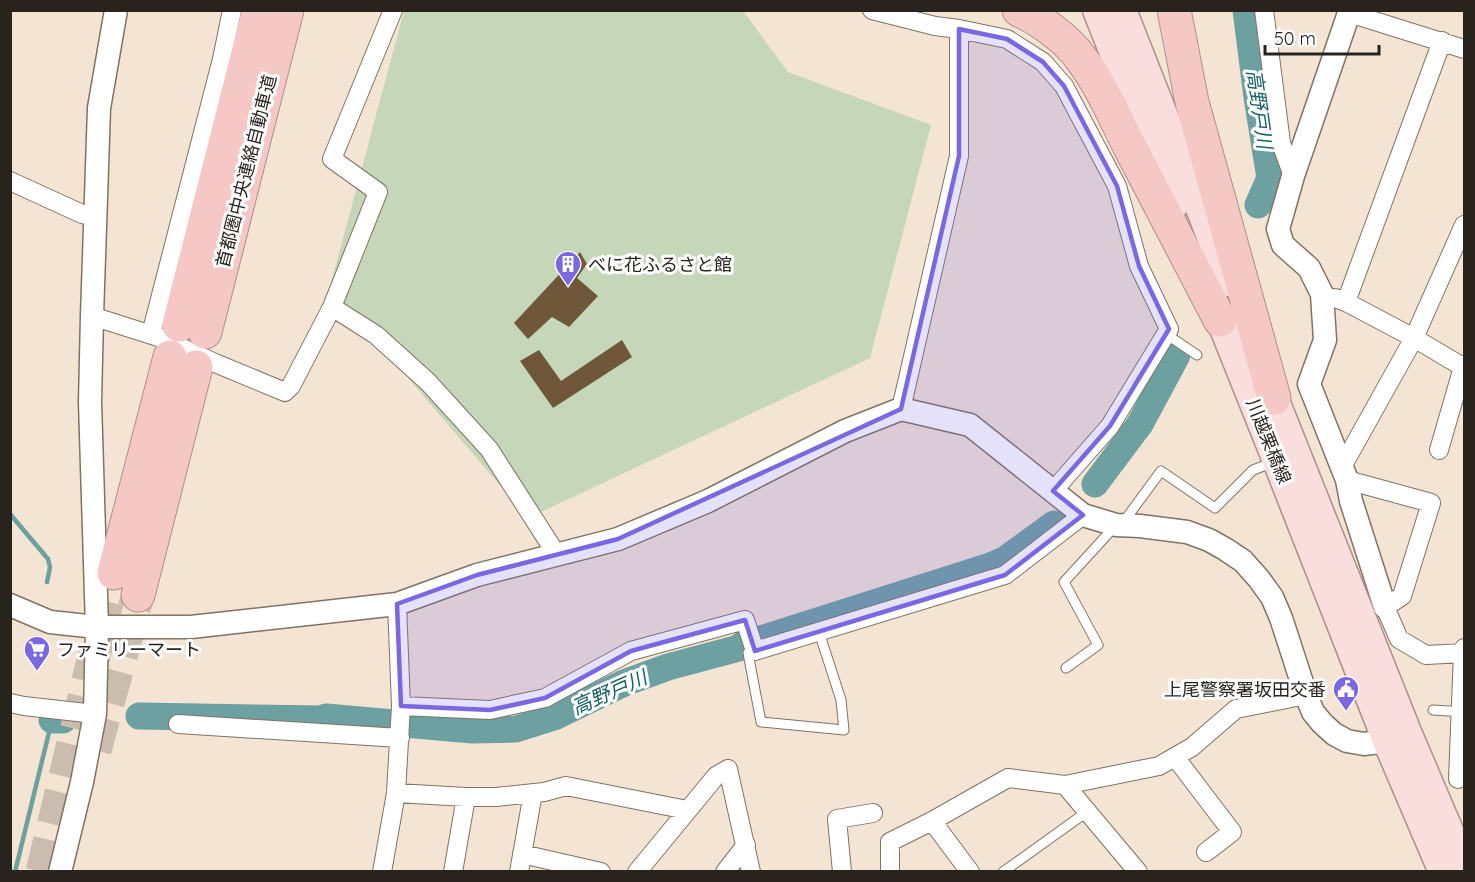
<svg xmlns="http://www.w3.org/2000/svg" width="1475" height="882" viewBox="0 0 1475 882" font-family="Quicksand,'Noto Sans JP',sans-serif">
	<rect width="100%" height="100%" fill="#f3e4d4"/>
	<path fill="#c5d6b9" d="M 404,11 L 743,11 L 788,72 L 931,125 L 870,358 L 528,518 L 330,287 Z"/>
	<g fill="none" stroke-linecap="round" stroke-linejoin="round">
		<path stroke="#6ca0a1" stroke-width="4.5" d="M 10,514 L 48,559 L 50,567 L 47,582
			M 15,872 L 52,720"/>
		<path stroke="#6ca0a1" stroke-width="27" d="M 1246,10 L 1257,97 L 1270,178 L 1258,205
			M 1095,484 L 1140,424 L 1177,355
			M 139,716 L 320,719 L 326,717 L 472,730 L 516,729 L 554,717 L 624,683 L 668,667 L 739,648 L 742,645 L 990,566 L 1006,559 L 1054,524
			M 52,720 L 63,720"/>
	</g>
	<path fill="#705739" d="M 580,252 L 587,264 L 577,278 L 598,296 L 569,327 L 552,317 L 528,339 L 514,323 Z
		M 622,340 L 632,357 L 553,408 L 520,361 L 539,350 L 561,381 Z"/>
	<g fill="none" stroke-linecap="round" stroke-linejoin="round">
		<path stroke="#cabdaf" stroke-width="33" stroke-dasharray="33 16" stroke-linecap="butt" d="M 95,750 L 138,595
			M 42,872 L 114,573"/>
		<g stroke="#807364" stroke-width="11">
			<path id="service" d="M 1166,334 L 1197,355
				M 1122,524 L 1161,471 L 1215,508 L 1253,470 L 1274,462
				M 755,651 L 748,653 L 761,722 L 844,730 L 841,700 L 819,632
				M 1066,668 L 1098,645 L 1064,582 L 1116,525
				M 1433,710 L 1464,712
				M 1003,872 L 1088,811"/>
		</g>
		<g stroke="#807364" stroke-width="20">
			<path id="minor" d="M 393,10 L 332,159 L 378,192 L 332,307 L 376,335 L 428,382 L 489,449 L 557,555
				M 872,10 L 935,26 L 959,29 L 959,156 L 901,409
				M 1264,10 L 1281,143 L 1293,176
				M 1349,13 L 1464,49
				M 959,29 L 1007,39 L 1043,62 L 1064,86 L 1117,186 L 1139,266 L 1169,329 L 1110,426 L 1053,491
				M 10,181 L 82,214 L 96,216
				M 1335,298 L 1346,302 L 1414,338 L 1463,367 L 1464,365
				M 1346,302 L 1442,41
				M 92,316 L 158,337 L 215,363 L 285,392 L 291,386 L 332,307
				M 151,334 L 222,59 L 232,10
				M 1439,450 L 1463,367
				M 1342,467 L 1414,338 L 1464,225
				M 1347,480 L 1431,503 L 1402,596 L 1385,607 L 1399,639 L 1426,655 L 1464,653
				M 10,703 L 24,706 L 95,714
				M 401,706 L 490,710 L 545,698 L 631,651 L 745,620 L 755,651 L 1005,575 L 1083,515
				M 178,724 L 400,738
				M 1175,757 L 1232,832 L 1206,852
				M 1458,779 L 1463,653 L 1464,648
				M 1065,785 L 1159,766 L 1192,747 L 1236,709 L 1306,695
				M 396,793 L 466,797 L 496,797 L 544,792 L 566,786 L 687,810
				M 932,821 L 970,872
				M 522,854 L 601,872
				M 382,872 L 396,793 L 401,706 L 397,604
				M 453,872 L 466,797
				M 519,872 L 533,793
				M 637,872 L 716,776 L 728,769 L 751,872
				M 725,872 L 746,845
				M 842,872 L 837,819 L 873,813
				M 890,872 L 890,842 L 932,821 L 1008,778 L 1065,785 L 1138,872"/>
		</g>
		<g stroke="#807364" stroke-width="25">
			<path id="tertiary" d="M 1350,10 L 1293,176 L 1278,229 L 1283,245 L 1309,268 L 1322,294 L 1325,340 L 1309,384 L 1347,480 L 1351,501 L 1385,607
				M 10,605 L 50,622 L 97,627 L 191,627 L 397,604 L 477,575 L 618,539 L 708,501 L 845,431 L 901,409 L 970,425 L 1083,515 L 1116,525 L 1140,526 L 1187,532 L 1209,540 L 1225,549 L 1243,561 L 1259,579 L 1272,597 L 1281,618 L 1306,695 L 1313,712 L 1322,723 L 1334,734 L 1347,741 L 1364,744 L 1387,741 L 1401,735
				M 60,872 L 82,782 L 95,714 L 97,627 L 90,402 L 92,316 L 99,108 L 116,10"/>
		</g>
		<g stroke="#ad8e8b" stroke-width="31">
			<path id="primary" d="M 1097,10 L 1174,205
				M 1122,10 L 1229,282
				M 1213,301 L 1277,461 L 1387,741 L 1443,872
				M 1266,378 L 1407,732 L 1464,866"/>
		</g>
		<g stroke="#ad8e8b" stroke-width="35">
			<path id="motorway" d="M 1019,10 C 1038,18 1068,40 1080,57 C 1103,87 1116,121 1133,153 C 1162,209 1191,265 1220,320
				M 1174,10 L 1192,102 L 1274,398
				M 179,325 L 259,10
				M 205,332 L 287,10
				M 114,573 L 170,357
				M 138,595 L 196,367"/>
		</g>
		<use href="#service" stroke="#fff" stroke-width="9"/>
		<use href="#minor" stroke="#fff" stroke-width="18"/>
		<use href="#tertiary" stroke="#fff" stroke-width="22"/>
		<use href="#primary" stroke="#f9dedd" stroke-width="28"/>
		<use href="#motorway" stroke="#f5c8c6" stroke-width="33"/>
	</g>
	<path fill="#7a67e2" fill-opacity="0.2" stroke="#7a67e2" stroke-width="4.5" stroke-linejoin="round" d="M 959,29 L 1007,39 L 1043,62 L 1064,86 L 1117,186 L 1139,266 L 1169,329 L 1110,426 L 1053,491 L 1083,515 L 1005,575 L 755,651 L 745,620 L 631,651 L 545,698 L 490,710 L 401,706 L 397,604 L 477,575 L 618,539 L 901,409 L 959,156 Z"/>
	<defs>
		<g id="building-pin" transform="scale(1.35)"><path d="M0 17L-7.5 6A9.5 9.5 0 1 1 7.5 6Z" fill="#7a67e2" stroke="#fff"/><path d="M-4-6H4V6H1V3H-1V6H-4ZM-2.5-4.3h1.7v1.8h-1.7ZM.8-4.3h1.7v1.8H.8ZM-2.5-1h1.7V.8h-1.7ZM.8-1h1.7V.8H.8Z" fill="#fff"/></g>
		<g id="supermarket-pin" transform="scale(1.35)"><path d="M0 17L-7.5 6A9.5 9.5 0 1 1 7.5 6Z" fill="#7a67e2" stroke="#fff"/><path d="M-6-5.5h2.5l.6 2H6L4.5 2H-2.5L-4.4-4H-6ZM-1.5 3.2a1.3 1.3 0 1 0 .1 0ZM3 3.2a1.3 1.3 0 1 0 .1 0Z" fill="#fff"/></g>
		<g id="civic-pin" transform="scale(1.35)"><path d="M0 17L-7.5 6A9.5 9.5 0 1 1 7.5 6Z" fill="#7a67e2" stroke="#fff"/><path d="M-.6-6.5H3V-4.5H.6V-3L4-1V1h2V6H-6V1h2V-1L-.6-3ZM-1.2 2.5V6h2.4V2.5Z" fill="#fff"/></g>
	</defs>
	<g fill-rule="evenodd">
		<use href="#building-pin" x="568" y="264"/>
		<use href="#supermarket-pin" x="37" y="649"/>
		<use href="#civic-pin" x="1346" y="689"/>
	</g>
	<g text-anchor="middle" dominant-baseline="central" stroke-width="6" stroke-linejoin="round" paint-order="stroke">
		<g font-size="18" fill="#28231d" stroke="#fff">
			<text transform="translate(246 171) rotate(-76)">首都圏中央連絡自動車道</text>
			<text transform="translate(1269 441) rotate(68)">川越栗橋線</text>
		</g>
		<g font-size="18" fill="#28231d" stroke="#fff" text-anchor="start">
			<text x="588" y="264">べに花ふるさと館</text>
			<text x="57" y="649">ファミリーマート</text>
			<text x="1326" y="689" text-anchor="end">上尾警察署坂田交番</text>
		</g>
		<g font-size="20" font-style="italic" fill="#196163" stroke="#fff">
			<text transform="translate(1260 109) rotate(82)">高野戸川</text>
			<text transform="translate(609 692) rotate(-24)">高野戸川</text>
		</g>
	</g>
	<rect width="1475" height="882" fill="none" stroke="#28231d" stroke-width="24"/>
	<path d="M1265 45v9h114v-9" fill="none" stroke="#28231d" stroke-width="3"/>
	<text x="1274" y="45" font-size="18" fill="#28231d" stroke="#ffffff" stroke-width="4.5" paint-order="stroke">50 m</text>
</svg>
